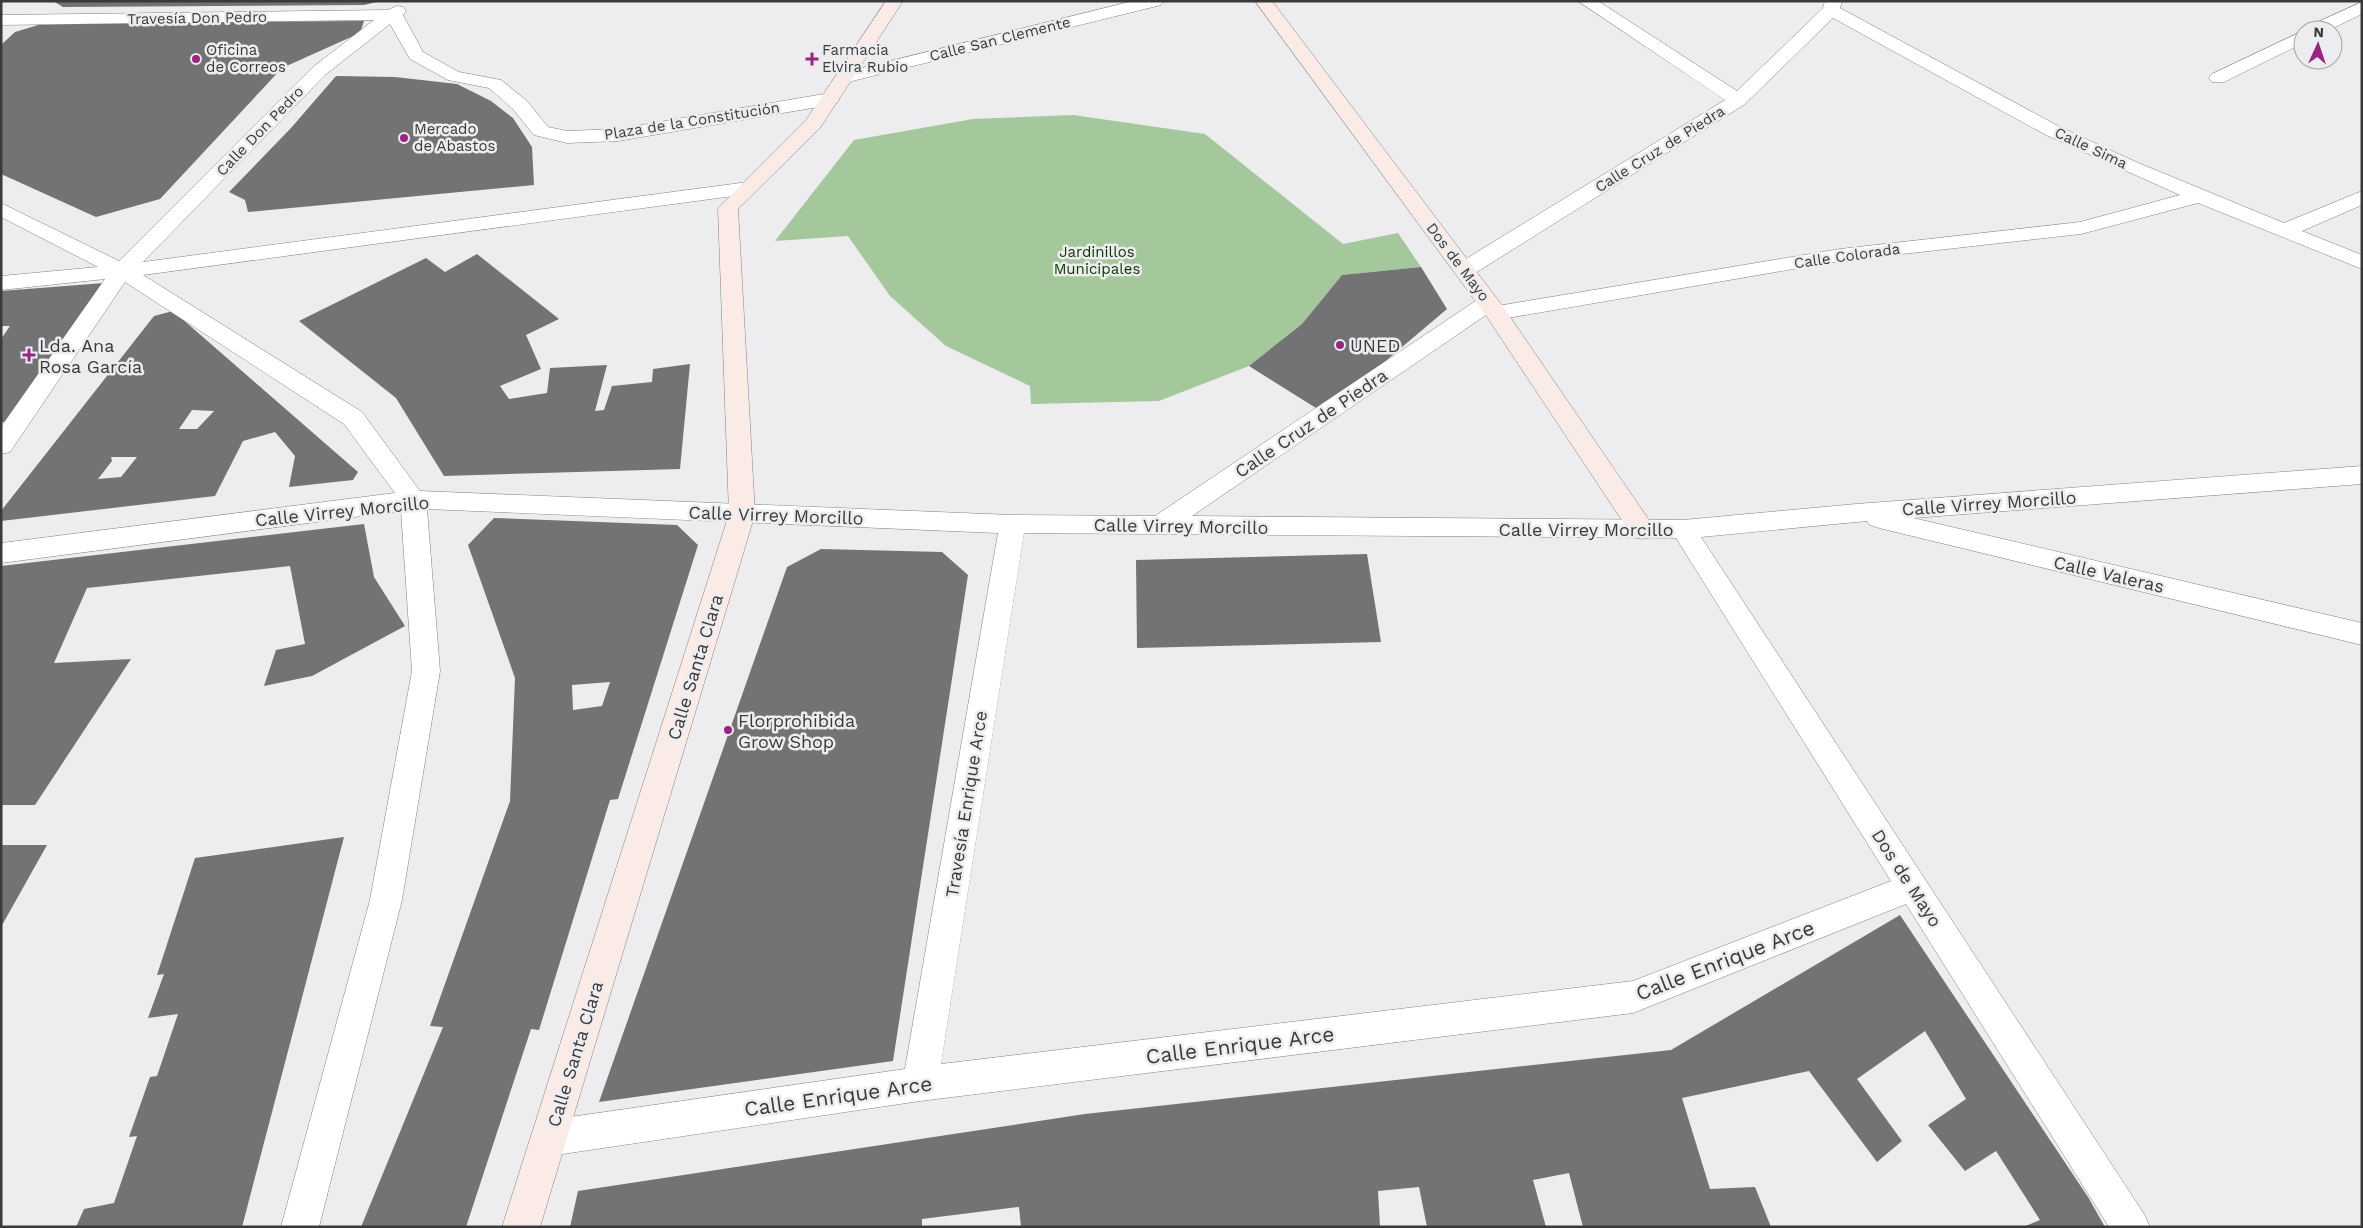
<svg xmlns="http://www.w3.org/2000/svg" width="2363" height="1228" viewBox="0 0 2363 1228" font-family="'Work Sans',sans-serif">
	<rect width="100%" height="100%" fill="#ededef"/>
	<path fill="#a4c79c" d="M 1073,115 L 1205,134 L 1343,244 L 1398,233 L 1421,267 L 1342,275 L 1302,324 L 1249,366 L 1159,401 L 1031,404 L 1030,386 L 946,346 L 890,296 L 848,236 L 775,241 L 854,140 L 973,119 Z"/>
	<path fill="#737274" fill-rule="evenodd" d="M 53,1 L 377,1 L 377,2 L 364,5 L 63,7 Z
		M 364,21 L 360,33 L 282,68 L 160,199 L 96,217 L 1,174 L 1,45 L 15,32 L 45,23 Z
		M 336,76 L 395,77 L 457,84 L 491,101 L 513,118 L 532,147 L 534,185 L 248,212 L 245,200 L 229,192 L 291,128 Z
		M 477,254 L 559,319 L 526,335 L 541,369 L 500,386 L 509,399 L 547,393 L 550,368 L 607,365 L 595,411 L 604,410 L 612,386 L 652,382 L 653,369 L 690,364 L 680,469 L 444,476 L 396,398 L 299,321 L 426,258 L 445,272 Z
		M 1421,267 L 1447,309 L 1324,413 L 1249,366 L 1302,324 L 1342,275 Z
		M 104,283 L 6,422 L 1,422 L 1,339 L 10,326 L 1,326 L 1,291 Z
		M 173,311 L 358,472 L 353,480 L 289,487 L 295,456 L 275,432 L 243,441 L 215,496 L 1,521 L 1,511 L 154,316 ZM 192,410 L 214,411 L 197,429 L 179,429 ZM 111,457 L 137,457 L 121,477 L 98,479 L 112,461 Z
		M 494,518 L 677,525 L 698,545 L 618,799 L 610,800 L 539,1030 L 531,1029 L 466,1227 L 361,1227 L 443,1027 L 430,1026 L 510,801 L 515,678 L 468,545 ZM 610,682 L 602,706 L 573,710 L 572,685 Z
		M 364,524 L 374,577 L 405,626 L 312,676 L 264,686 L 276,650 L 305,644 L 290,566 L 87,588 L 54,663 L 131,659 L 35,805 L 1,805 L 1,566 Z
		M 821,549 L 942,552 L 968,575 L 893,1061 L 599,1102 L 787,567 Z
		M 1367,554 L 1381,642 L 1137,648 L 1136,560 Z
		M 344,837 L 242,1227 L 76,1227 L 84,1209 L 114,1203 L 137,1136 L 129,1137 L 150,1077 L 157,1076 L 178,1014 L 148,1018 L 164,974 L 157,975 L 195,858 Z
		M 1,845 L 47,845 L 1,927 Z
		M 1900,915 L 2088,1197 L 2105,1227 L 2023,1227 L 2040,1220 L 1996,1151 L 1965,1171 L 1928,1125 L 1966,1099 L 1925,1031 L 1857,1079 L 1902,1141 L 1877,1162 L 1809,1071 L 1682,1098 L 1710,1189 L 1755,1187 L 1771,1227 L 1583,1227 L 1569,1173 L 1533,1180 L 1546,1227 L 1427,1227 L 1419,1187 L 1378,1191 L 1380,1226 L 1375,1227 L 1021,1227 L 1019,1207 L 922,1219 L 922,1227 L 570,1227 L 578,1191 L 1085,1114 L 1671,1050 Z"/>
	<g fill="none" stroke-linecap="round" stroke-linejoin="round">
		<g stroke="#818183" stroke-width="1">
			<path id="street" d="M 1133,1 L 1163,1 L 1161,5 L 844,83 L 838,82 L 835,78 L 838,74 Z
				M 1578,1 L 1598,1 L 1737,91 L 1823,8 L 1825,1 L 1842,1 L 1840,8 L 2060,127 L 2136,162 L 2284,223 L 2362,191 L 2362,205 L 2302,231 L 2362,255 L 2362,269 L 2198,203 L 2081,234 L 1840,261 L 1496,320 L 1488,318 L 1486,315 L 1192,516 L 1683,520 L 1856,504 L 2362,466 L 2362,484 L 1913,518 L 2362,623 L 2362,645 L 1879,528 L 1870,525 L 1867,521 L 1701,537 L 2144,1214 L 2150,1227 L 2109,1227 L 1906,904 L 1633,1013 L 920,1101 L 549,1156 L 536,1151 L 531,1138 L 536,1125 L 549,1120 L 905,1069 L 998,533 L 427,509 L 440,671 L 402,900 L 319,1227 L 281,1227 L 370,900 L 412,671 L 401,511 L 1,563 L 1,543 L 395,493 L 344,424 L 125,282 L 10,452 L 1,454 L 1,427 L 105,279 L 1,290 L 1,276 L 98,267 L 1,217 L 1,203 L 119,261 L 313,67 L 374,20 L 1,25 L 1,15 L 388,10 L 397,6 L 403,7 L 406,11 L 403,15 L 423,52 L 459,72 L 501,80 L 527,101 L 548,127 L 567,131 L 618,129 L 830,93 L 837,95 L 839,99 L 837,103 L 830,105 L 618,141 L 567,143 L 534,135 L 513,109 L 489,88 L 448,80 L 410,59 L 390,24 L 325,75 L 143,262 L 748,182 L 755,184 L 758,188 L 755,192 L 748,194 L 143,275 L 362,412 L 420,491 L 1012,515 L 1155,516 L 1480,298 L 1488,296 L 1496,298 L 1499,303 L 1497,306 L 1840,249 L 2080,222 L 2180,195 L 2046,135 L 1833,18 L 1745,104 L 1472,275 L 1464,276 L 1456,275 L 1453,270 L 1456,265 L 1725,100 ZM 1024,533 L 1676,538 L 1891,881 L 1633,981 L 941,1064 Z
				M 2362,2 L 2362,14 L 2329,30 L 2306,30 L 2309,26 Z
				M 2303,31 L 2303,43 L 2224,82 L 2212,82 L 2209,78 L 2212,74 Z"/>
		</g>
		<g stroke="#818183" stroke-width="1">
			<path id="secondary" d="M 886,1 L 903,1 L 820,128 L 738,209 L 755,514 L 540,1227 L 502,1227 L 729,514 L 718,208 L 806,120 Z
				M 1255,1 L 1272,1 L 1504,308 L 1651,523 L 1655,530 L 1651,537 L 1642,539 L 1633,537 L 1487,317 Z"/>
		</g>
		<use href="#street" fill="#fff" fill-rule="evenodd"/>
		<use href="#secondary" fill="#fbebe6" fill-rule="evenodd"/>
	</g>
	<g fill="#962584" stroke="#ededef" stroke-width="2">
		<circle cx="196" cy="59" r="5"/>
		<path d="M809.5 51.5h5v5h5v5h-5v5h-5v-5h-5v-5h5z"/>
		<circle cx="404" cy="138" r="5"/>
		<circle cx="1340" cy="345" r="5"/>
		<path d="M26.5 347.5h5v5h5v5h-5v5h-5v-5h-5v-5h5z"/>
		<circle cx="728" cy="730" r="5"/>
	</g>
	<g text-anchor="middle" dominant-baseline="central" stroke-width="5" stroke-linejoin="round" paint-order="stroke">
		<g font-size="15" fill="#3a3a3b" stroke="#ededef">
			<text transform="translate(197 18) rotate(-1)">Travesía Don Pedro</text>
			<text transform="translate(1000 39) rotate(-14)">Calle San Clemente</text>
			<text transform="translate(692 121) rotate(-9)">Plaza de la Constitución</text>
			<text transform="translate(260 131) rotate(-46)">Calle Don Pedro</text>
			<text transform="translate(2091 148) rotate(25)">Calle Sima</text>
			<text transform="translate(1660 149) rotate(-32)">Calle Cruz de Piedra</text>
			<text transform="translate(1847 256) rotate(-8)">Calle Colorada</text>
			<text transform="translate(1458 262) rotate(53)">Dos de Mayo</text>
		</g>
		<g font-size="15" fill="#3a3a3b" stroke="#ededef" text-anchor="start">
			<text x="206" y="50">Oficina<tspan x="206" dy="17">de Correos</tspan></text>
			<text x="822" y="50">Farmacia<tspan x="822" dy="17">Elvira Rubio</tspan></text>
			<text x="414" y="129">Mercado<tspan x="414" dy="17">de Abastos</tspan></text>
		</g>
		<g font-size="15" fill="#093700" stroke="#ededef">
			<text x="1097" y="252">Jardinillos<tspan x="1097" dy="17">Municipales</tspan></text>
		</g>
		<g font-size="18" fill="#3a3a3b" stroke="#ededef" text-anchor="start">
			<text x="39" y="345">Lda. Ana<tspan x="39" dy="21">Rosa García</tspan></text>
			<text x="1350" y="345">UNED</text>
			<text x="738" y="720">Florprohibida<tspan x="738" dy="21">Grow Shop</tspan></text>
		</g>
		<g font-size="18" fill="#3a3a3b" stroke="#ededef">
			<text transform="translate(1311 423) rotate(-34)">Calle Cruz de Piedra</text>
			<text transform="translate(1989 503) rotate(-4)">Calle Virrey Morcillo</text>
			<text transform="translate(342 511) rotate(-6)">Calle Virrey Morcillo</text>
			<text transform="translate(776 515) rotate(2)">Calle Virrey Morcillo</text>
			<text transform="translate(1181 526) rotate(1)">Calle Virrey Morcillo</text>
			<text x="1586" y="529">Calle Virrey Morcillo</text>
			<text transform="translate(2109 574) rotate(13)">Calle Valeras</text>
			<text transform="translate(695 667) rotate(-73)">Calle Santa Clara</text>
			<text transform="translate(966 804) rotate(-81)">Travesía Enrique Arce</text>
			<text transform="translate(1907 878) rotate(57)">Dos de Mayo</text>
			<text transform="translate(575 1054) rotate(-73)">Calle Santa Clara</text>
		</g>
		<g font-size="21" fill="#3a3a3b" stroke="#ededef">
			<text transform="translate(1725 960) rotate(-21)">Calle Enrique Arce</text>
			<text transform="translate(1240 1045) rotate(-7)">Calle Enrique Arce</text>
			<text transform="translate(838 1096) rotate(-8)">Calle Enrique Arce</text>
		</g>
	</g>
	<rect width="2363" height="1228" fill="none" stroke="#3a3a3b" stroke-width="5"/>
	<g transform="translate(2318 45) rotate(3)"><circle r="24" fill="#ededef" stroke="#a5a5a7"/>
	<path d="M0-4L9 19L0 12L-9 19Z" fill="#962584"/>
	<text y="-8" font-size="14" font-weight="bold" text-anchor="middle" fill="#3a3a3b">N</text>
	</g>
</svg>
